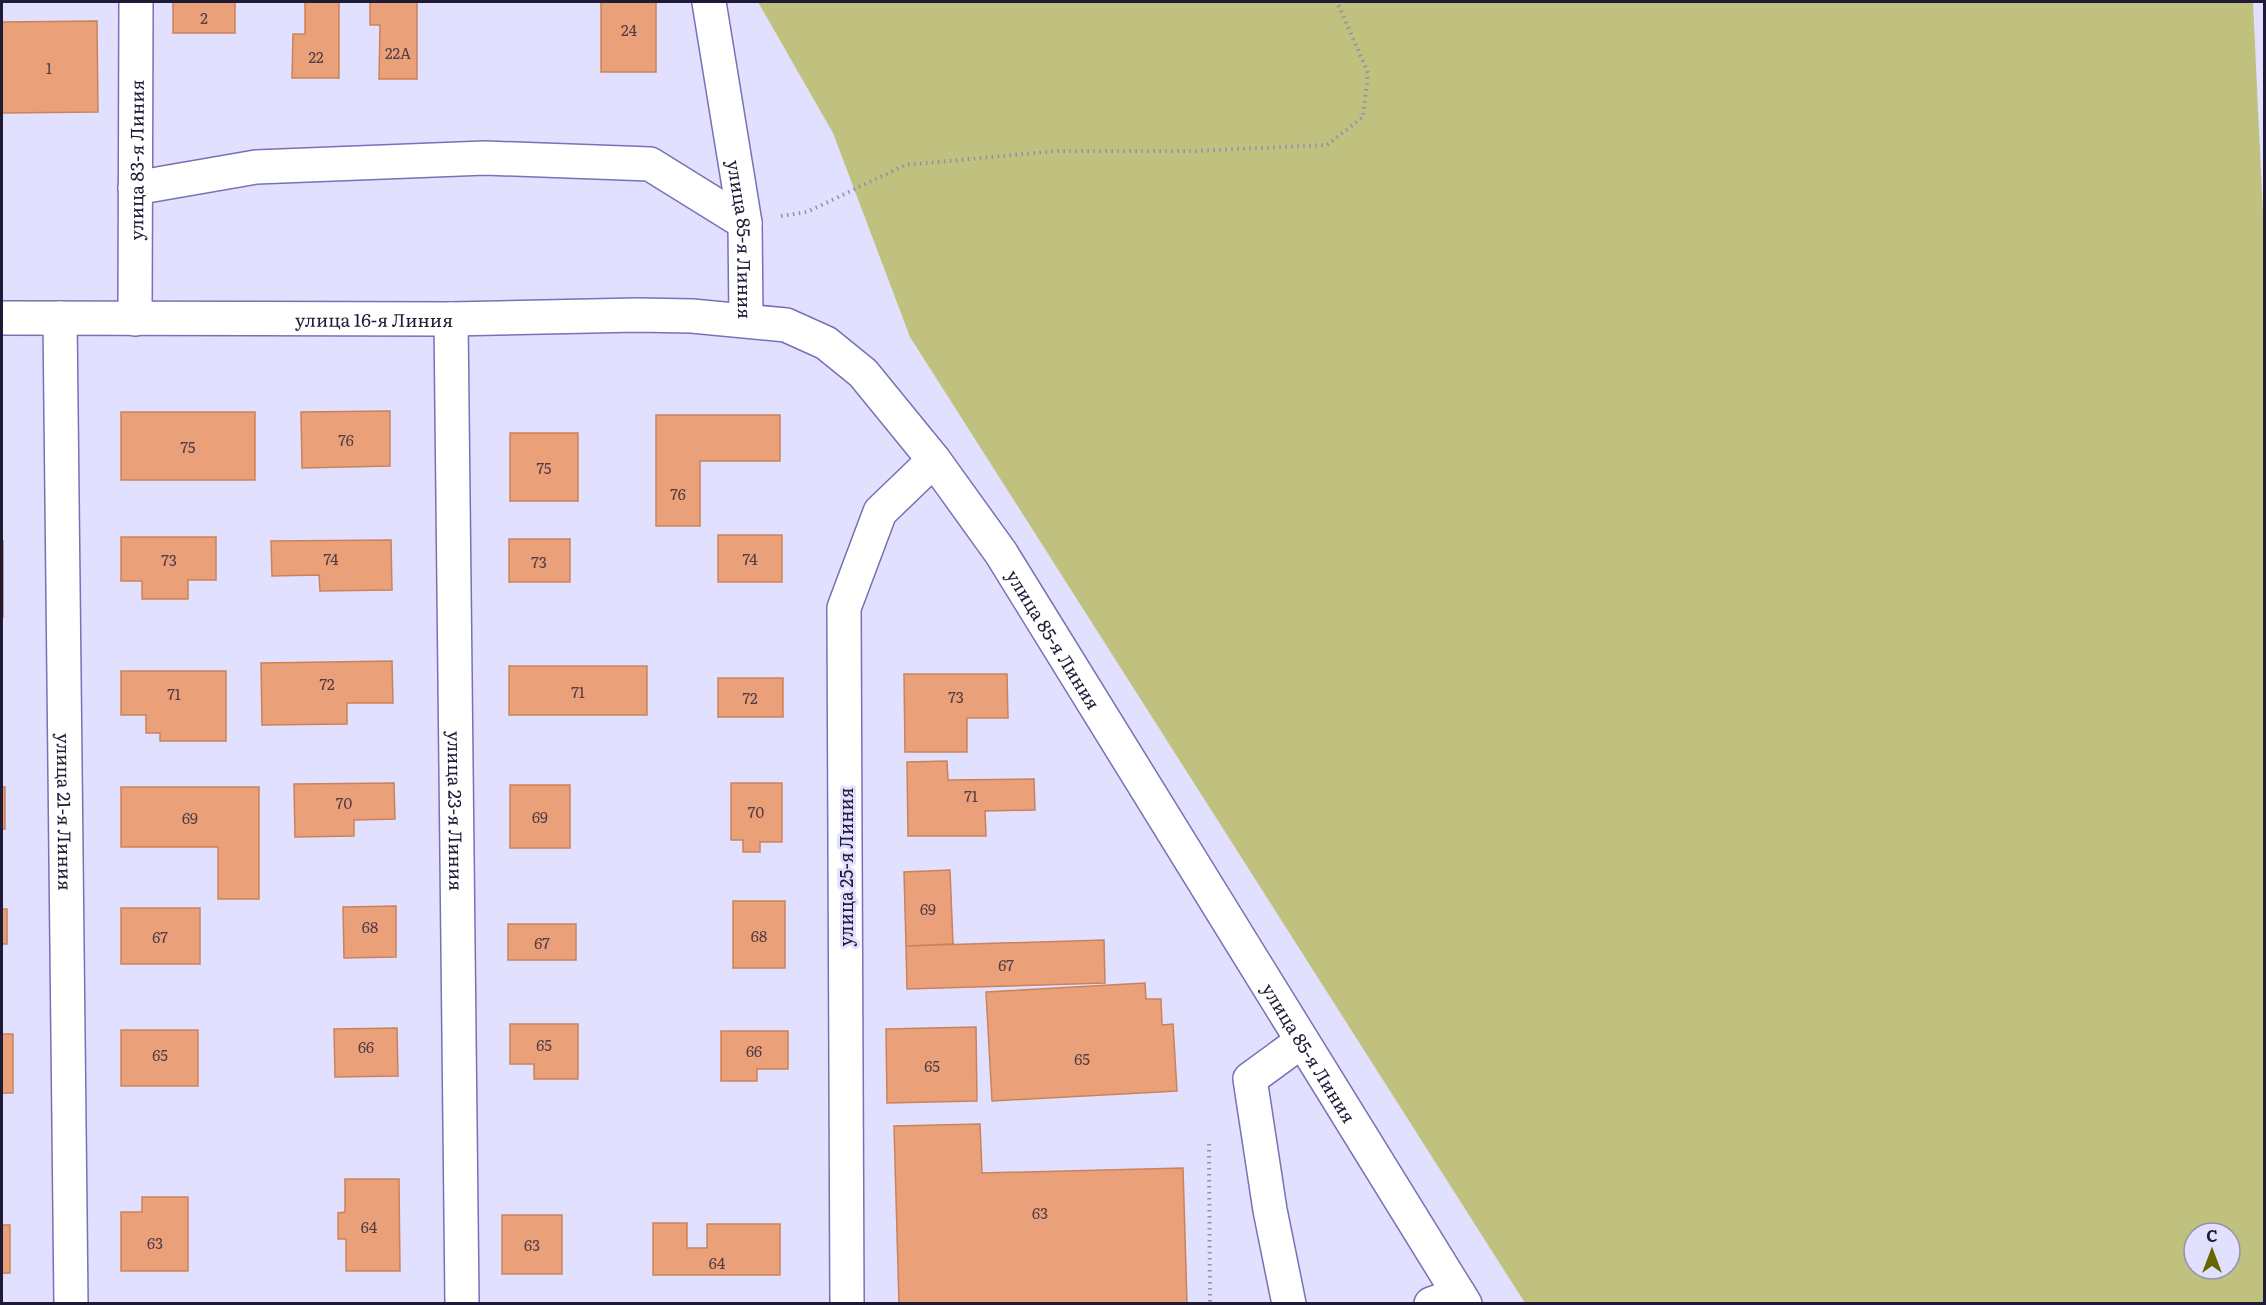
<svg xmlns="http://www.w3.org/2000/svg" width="2266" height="1305" viewBox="0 0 2266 1305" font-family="Literata,serif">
	<rect width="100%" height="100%" fill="#e2e0ff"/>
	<path fill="#c0c17f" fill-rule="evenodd" d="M 758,2 L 2253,2 L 2264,236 L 2264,1303 L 1525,1303 L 910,337 L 833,133 ZM 2194,1233 L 2230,1233 L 2230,1269 L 2194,1269 Z"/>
	<path fill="#eaa078" stroke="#ca825b" stroke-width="1.5" d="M 173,2 L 235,2 L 235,33 L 173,33 Z
		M 305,2 L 339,2 L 339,78 L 292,78 L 293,34 L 305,34 Z
		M 370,2 L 417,2 L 417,79 L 379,79 L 380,25 L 370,25 Z
		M 601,2 L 656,2 L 656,72 L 601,72 Z
		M 97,21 L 98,112 L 2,113 L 2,22 Z
		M 390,411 L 390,466 L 302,468 L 301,412 Z
		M 121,412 L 255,412 L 255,480 L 121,480 Z
		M 656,415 L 780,415 L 780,461 L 700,461 L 700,526 L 656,526 Z
		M 510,433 L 578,433 L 578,501 L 510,501 Z
		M 718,535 L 782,535 L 782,582 L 718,582 Z
		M 121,537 L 216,537 L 216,580 L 188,580 L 188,599 L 142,599 L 142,581 L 121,581 Z
		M 509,539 L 570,539 L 570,582 L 509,582 Z
		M 391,540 L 392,590 L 320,591 L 319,575 L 272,576 L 271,541 Z
		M 2,541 L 3,541 L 3,617 L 2,617 Z
		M 392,661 L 393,703 L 347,703 L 347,724 L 262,725 L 261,663 Z
		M 509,666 L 647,666 L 647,715 L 509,715 Z
		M 121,671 L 226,671 L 226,741 L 160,741 L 160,733 L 146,733 L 146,715 L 121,715 Z
		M 904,674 L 1007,674 L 1008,718 L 967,718 L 967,752 L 905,752 Z
		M 718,678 L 783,678 L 783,717 L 718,717 Z
		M 947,761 L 948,780 L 1034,779 L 1035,810 L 985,811 L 986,836 L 908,836 L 907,762 Z
		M 394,783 L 395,819 L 354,820 L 354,836 L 295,837 L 294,784 Z
		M 731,783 L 782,783 L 782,842 L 760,842 L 760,852 L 743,852 L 743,840 L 731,840 Z
		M 510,785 L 570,785 L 570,848 L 510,848 Z
		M 2,787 L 5,787 L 5,829 L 2,829 Z
		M 121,787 L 259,787 L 259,899 L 218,899 L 218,847 L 121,847 Z
		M 950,870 L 953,944 L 906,946 L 904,872 Z
		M 733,901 L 785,901 L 785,968 L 733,968 Z
		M 396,906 L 396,957 L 344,958 L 343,907 Z
		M 121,908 L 200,908 L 200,964 L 121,964 Z
		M 2,909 L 7,909 L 7,944 L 2,944 Z
		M 508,924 L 576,924 L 576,960 L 508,960 Z
		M 1104,940 L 1105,983 L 907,989 L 906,946 Z
		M 1145,983 L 1146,999 L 1161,999 L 1162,1025 L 1173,1024 L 1177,1091 L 992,1101 L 986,992 Z
		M 510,1024 L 578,1024 L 578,1079 L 534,1079 L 534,1064 L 510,1064 Z
		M 976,1027 L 977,1101 L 887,1103 L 886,1029 Z
		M 397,1028 L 398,1076 L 335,1077 L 334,1029 Z
		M 121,1030 L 198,1030 L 198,1086 L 121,1086 Z
		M 721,1031 L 788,1031 L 788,1069 L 757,1069 L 757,1081 L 721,1081 Z
		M 2,1034 L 13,1034 L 13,1093 L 2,1093 Z
		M 980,1124 L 982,1173 L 1183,1168 L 1187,1304 L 899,1304 L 894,1126 Z
		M 345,1179 L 399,1179 L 400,1271 L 346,1271 L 346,1239 L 338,1239 L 338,1213 L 345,1212 Z
		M 142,1197 L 188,1197 L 188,1271 L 121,1271 L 121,1212 L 142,1212 Z
		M 502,1215 L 562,1215 L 562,1274 L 502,1274 Z
		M 653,1223 L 687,1223 L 687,1248 L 707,1248 L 707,1224 L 780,1224 L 780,1275 L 653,1275 Z
		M 2,1225 L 10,1225 L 10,1273 L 2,1273 Z"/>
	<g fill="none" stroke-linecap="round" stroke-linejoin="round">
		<g stroke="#7970b5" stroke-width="36">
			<g id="minor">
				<path id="s1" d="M 709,2 L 745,223 L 746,320"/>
				<path d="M 135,188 L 256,167 L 485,158 L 650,164 L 745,223"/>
				<path id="s2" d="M 60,318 L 71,1304"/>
				<path id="s3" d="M 135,319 L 136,2"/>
				<path id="s4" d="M 451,319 L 462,1304"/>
				<path d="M 847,1304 L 844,608 L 880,512 L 934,460"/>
				<path d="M 1289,1304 L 1270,1210 L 1250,1079 L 1302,1041"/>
				<path d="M 1431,1304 L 1459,1294"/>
			</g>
		</g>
		<g stroke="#7970b5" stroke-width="36">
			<g id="major">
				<path id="s5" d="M 2,318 L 451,319 L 637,315 L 692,316 L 786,325 L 826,343 L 863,373 L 934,460 L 1001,553 L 1465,1304"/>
			</g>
		</g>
		<path stroke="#928fad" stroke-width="4" stroke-dasharray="1.5 4.5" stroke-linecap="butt" d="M 781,216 L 807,212 L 905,165 L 1056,151 L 1195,151 L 1327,145 L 1363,117 L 1368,73 L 1337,2
			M 1209,1144 L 1210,1304"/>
		<use href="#minor" stroke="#fff" stroke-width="33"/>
		<use href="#major" stroke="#fff" stroke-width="33"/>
	</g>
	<g text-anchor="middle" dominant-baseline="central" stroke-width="6" stroke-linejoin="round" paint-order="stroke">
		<g font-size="15" fill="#523c47">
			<text x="204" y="17">2</text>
			<text x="629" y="29">24</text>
			<text x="398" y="52">22А</text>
			<text x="316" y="56">22</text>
			<text x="49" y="67">1</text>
			<text x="346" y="439">76</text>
			<text x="188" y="446">75</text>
			<text x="544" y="467">75</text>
			<text x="678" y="493">76</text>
			<text x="331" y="558">74</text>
			<text x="750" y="558">74</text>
			<text x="169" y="559">73</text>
			<text x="539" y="561">73</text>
			<text x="327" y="683">72</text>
			<text x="578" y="691">71</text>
			<text x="174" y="693">71</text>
			<text x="956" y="696">73</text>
			<text x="750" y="697">72</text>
			<text x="971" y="795">71</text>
			<text x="344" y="802">70</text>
			<text x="756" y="811">70</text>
			<text x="540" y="816">69</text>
			<text x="190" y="817">69</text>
			<text x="928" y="908">69</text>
			<text x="370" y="926">68</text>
			<text x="759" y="935">68</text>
			<text x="160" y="936">67</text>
			<text x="542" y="942">67</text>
			<text x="1006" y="964">67</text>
			<text x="544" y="1044">65</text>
			<text x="366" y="1046">66</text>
			<text x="754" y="1050">66</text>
			<text x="160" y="1054">65</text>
			<text x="1082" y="1058">65</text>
			<text x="932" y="1065">65</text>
			<text x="1040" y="1212">63</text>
			<text x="369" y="1226">64</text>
			<text x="155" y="1242">63</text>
			<text x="532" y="1244">63</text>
			<text x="717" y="1262">64</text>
		</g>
		<g font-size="18" fill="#1f1b37" stroke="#e2e0ff">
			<text stroke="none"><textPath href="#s3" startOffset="159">улица 83-я Линия</textPath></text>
			<text stroke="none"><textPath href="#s1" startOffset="240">улица 85-я Линия</textPath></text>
			<text stroke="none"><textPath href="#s5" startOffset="372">улица 16-я Линия</textPath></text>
			<text stroke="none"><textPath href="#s5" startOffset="1204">улица 85-я Линия</textPath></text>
			<text stroke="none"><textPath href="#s2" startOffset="494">улица 21-я Линия</textPath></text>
			<text stroke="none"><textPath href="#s4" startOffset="492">улица 23-я Линия</textPath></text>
			<text transform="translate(845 867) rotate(-90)">улица 25-я Линия</text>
			<text stroke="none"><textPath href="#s5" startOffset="1690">улица 85-я Линия</textPath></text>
		</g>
	</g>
	<rect width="2266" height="1305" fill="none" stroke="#1f1b37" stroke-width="6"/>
	<g transform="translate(2212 1251)"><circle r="28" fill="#e2e0ff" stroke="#9491af" stroke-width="1.5"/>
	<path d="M0-4.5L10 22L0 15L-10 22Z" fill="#676600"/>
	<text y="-9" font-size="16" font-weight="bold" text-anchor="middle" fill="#1f1b37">С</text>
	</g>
</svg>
